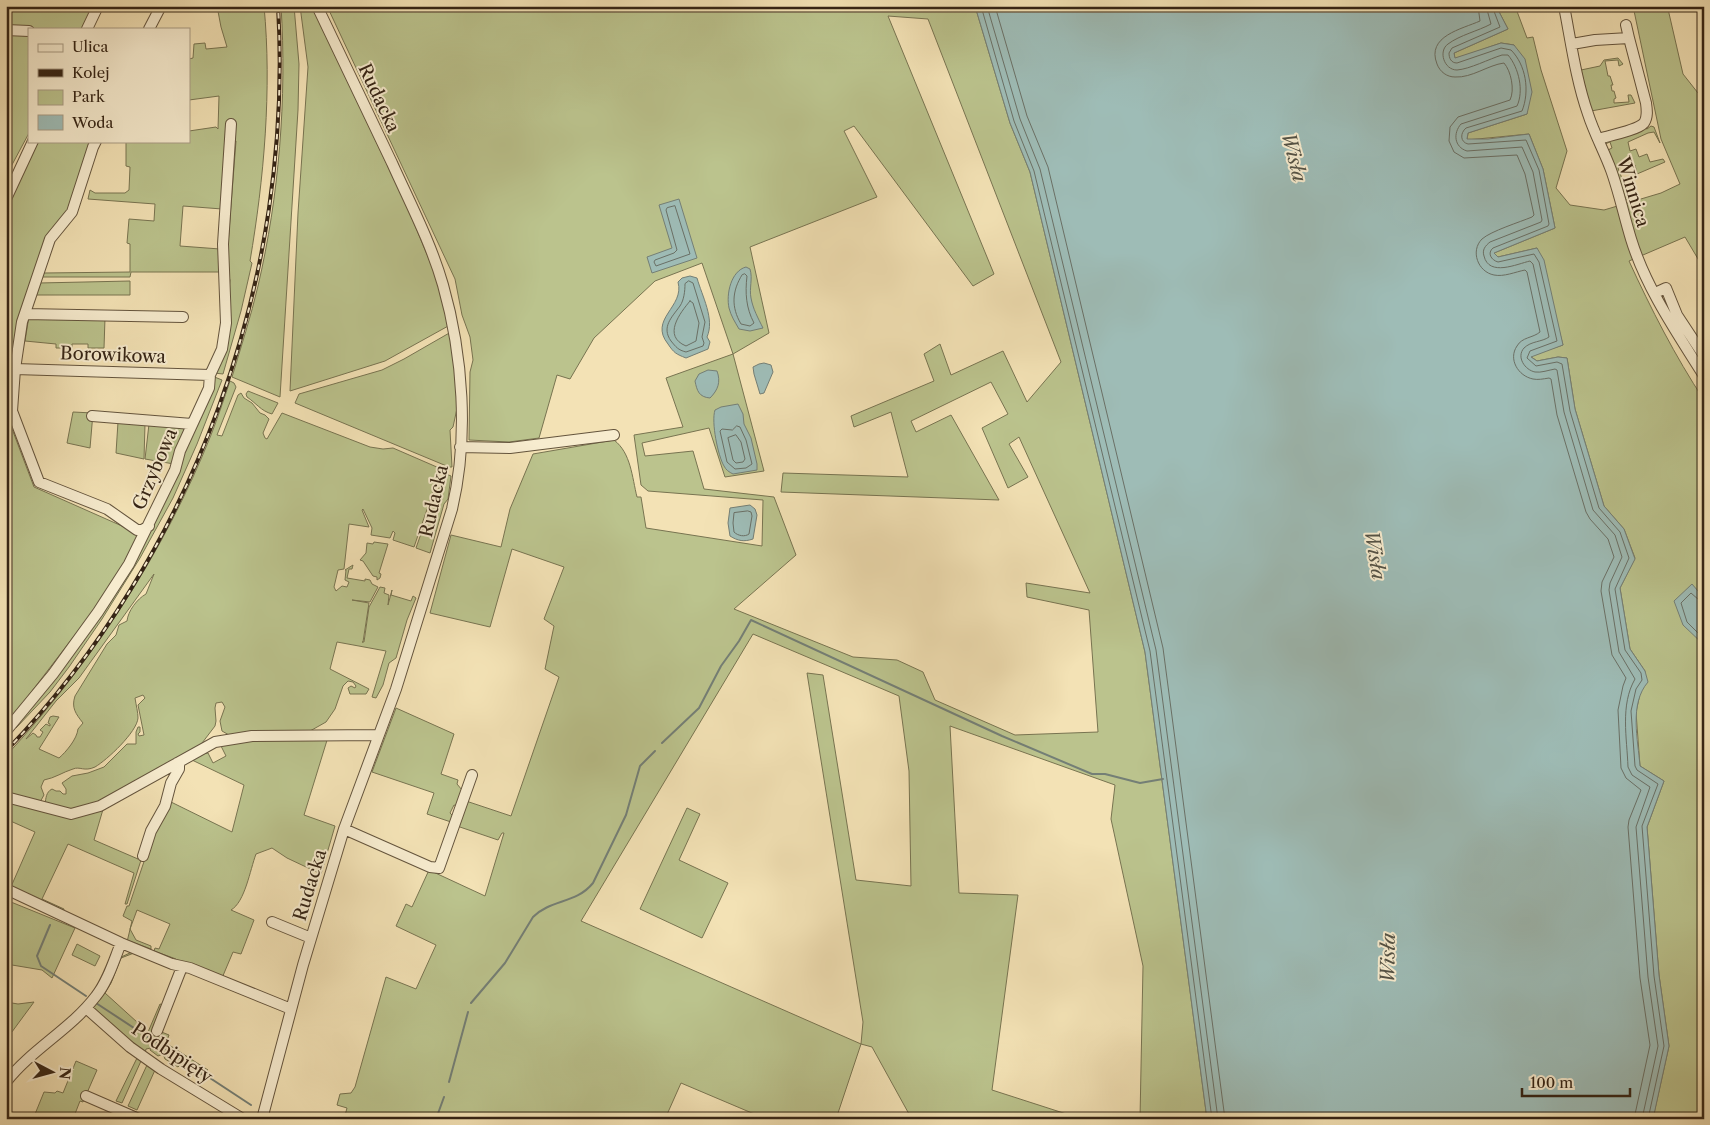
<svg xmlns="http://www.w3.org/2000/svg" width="1710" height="1125" viewBox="0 0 1710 1125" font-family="'Libre Caslon Text',serif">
	<rect width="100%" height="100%" fill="#f3e2b5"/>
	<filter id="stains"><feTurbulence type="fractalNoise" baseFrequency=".004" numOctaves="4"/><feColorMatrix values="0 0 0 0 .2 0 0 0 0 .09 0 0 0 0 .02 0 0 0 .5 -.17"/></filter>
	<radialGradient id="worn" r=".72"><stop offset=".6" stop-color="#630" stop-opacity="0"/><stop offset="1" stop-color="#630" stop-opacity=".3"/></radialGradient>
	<path fill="#bbc38d" stroke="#787451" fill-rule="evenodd" d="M 6,6 L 94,6 L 84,29 L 29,29 L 29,133 L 6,176 Z
		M 217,6 L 264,6 C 272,89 264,179 250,261 L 252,263 L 241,311 L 223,374 L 214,373 L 227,307 L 230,280 L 226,270 L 236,141 L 227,142 L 222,209 L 183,206 L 180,246 L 220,249 L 219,272 L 131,272 L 130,277 L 42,277 L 44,273 L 130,272 L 130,244 L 127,243 L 129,219 L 154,221 L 155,204 L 88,199 L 90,190 L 95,193 L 125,193 L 129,190 L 130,167 L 126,166 L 126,141 L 189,141 L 189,131 L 216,127 L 218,129 L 219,96 L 189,100 L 189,59 L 193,58 L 194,44 L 205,43 L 206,49 L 227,47 L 221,27 Z
		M 281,6 L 294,6 L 299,64 L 298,110 L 280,397 L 232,377 C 241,347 251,316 258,286 C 279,196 287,98 281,6 Z
		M 300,6 L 312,6 L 409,211 L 436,276 L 450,325 L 385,361 L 290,391 L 298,213 L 308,67 Z
		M 327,6 L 975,6 L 1010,123 L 1030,172 L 1145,652 L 1207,1119 L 1140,1119 L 1143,966 L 1111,819 L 1115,785 L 950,726 L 959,893 L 1018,895 L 992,1090 L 1082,1119 L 907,1119 L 909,1114 L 872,1047 L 861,1044 L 836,1119 L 766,1119 L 681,1083 L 665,1119 L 344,1119 L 347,1108 L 337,1105 L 340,1094 L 351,1093 L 355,1087 L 386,977 L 416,989 L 436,945 L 396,926 L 406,904 L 412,907 L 429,870 L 485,896 L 504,833 L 502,833 L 498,840 L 457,826 L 466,801 L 511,816 L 559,677 L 545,669 L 554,626 L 544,619 L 564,567 L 512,549 L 490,627 L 430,613 L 451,535 L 501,547 L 510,509 L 533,454 L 614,440 C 631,453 632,477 637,497 L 641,497 L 646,528 L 762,546 L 763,500 L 648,491 L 641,485 L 634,435 L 683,427 L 666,378 L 733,354 L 702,263 L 655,281 L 594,338 L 570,379 L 557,375 L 539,438 L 509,442 L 469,440 L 470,372 L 473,360 L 470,337 L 462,315 L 455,279 ZM 888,16 L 928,19 L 1061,362 L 1027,402 L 1003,351 L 951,375 L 940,344 L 924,354 L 934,381 L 851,416 L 854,427 L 891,412 L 908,477 L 783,473 L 781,492 L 999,500 L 951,415 L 916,432 L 911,421 L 991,382 L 1008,414 L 982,428 L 1008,488 L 1028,477 L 1009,444 L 1019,437 L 1090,593 L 1026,583 L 1027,597 L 1089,610 L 1098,732 L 1015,735 L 935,700 L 923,672 L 897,660 L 853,657 L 734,609 L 796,555 L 774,497 L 704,489 L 693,451 L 645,456 L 642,443 L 709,428 L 725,477 L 764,471 L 733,354 L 769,333 L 750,247 L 877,197 L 844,131 L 854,126 L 973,286 L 994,274 ZM 753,634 L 899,696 L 909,771 L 911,886 L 856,880 L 823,675 L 807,673 L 863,1022 L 861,1044 L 581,921 Z
		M 1496,6 L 1515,6 L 1527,38 L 1533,37 L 1541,70 L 1567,151 L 1556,188 L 1570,205 L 1604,210 L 1661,193 L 1680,184 L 1661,139 L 1633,6 L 1670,6 L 1668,9 L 1683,74 L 1698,93 L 1704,94 L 1704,269 L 1685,237 L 1629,261 C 1651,309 1675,356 1704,400 L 1704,1119 L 1653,1118 L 1669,1046 L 1659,975 L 1647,827 L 1664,781 L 1640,766 L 1636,712 L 1645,671 L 1630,649 L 1620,588 L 1635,558 L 1624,529 L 1604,506 L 1575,409 L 1567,358 L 1558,357 L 1537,361 L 1530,356 L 1563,345 L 1537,248 L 1498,257 L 1494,253 L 1555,228 L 1543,169 L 1529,134 L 1467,140 L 1468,133 L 1527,114 L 1514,45 L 1501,43 L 1455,59 L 1454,53 L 1508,29 Z
		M 1618,58 L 1623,64 L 1619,66 L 1618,60 L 1605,61 L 1608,76 L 1610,76 L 1613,85 L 1611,85 L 1612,91 L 1614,91 L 1616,98 L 1614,99 L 1614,103 L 1629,102 L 1628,95 L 1631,95 L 1635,103 L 1591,111 L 1581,70 L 1600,66 L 1604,60 Z
		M 1651,126 L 1654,127 L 1660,143 L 1654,132 L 1648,133 L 1628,142 L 1630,151 L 1636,149 L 1639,157 L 1647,154 L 1650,162 L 1663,159 L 1665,162 L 1637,174 L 1635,165 L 1626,167 L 1625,165 L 1618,168 L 1626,189 L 1630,188 L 1633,197 L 1626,200 L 1608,150 L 1612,148 L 1610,142 L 1605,144 L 1604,139 L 1643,127 L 1647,129 Z
		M 38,141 L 93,141 L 71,208 L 46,237 L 14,364 L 6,367 L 6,208 Z
		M 130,281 L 130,295 L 36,295 L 39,283 Z
		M 29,316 L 105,318 L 104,348 L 88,348 L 88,344 L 72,344 L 72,348 L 56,348 L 56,344 L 25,341 Z
		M 451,332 L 459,399 L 453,427 L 450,430 L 452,467 L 449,467 L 295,403 L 299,394 L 382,370 L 404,359 Z
		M 212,376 L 222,380 L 197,444 L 173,498 L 140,558 L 102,619 L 69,667 L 50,692 L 16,728 L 14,725 L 116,589 Z
		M 230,381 L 234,383 L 236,387 L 217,435 L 222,436 L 238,395 L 241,393 L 244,398 L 252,403 L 260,413 L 265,415 L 269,419 L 263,433 L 265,438 L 267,439 L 282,413 L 370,447 L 383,449 L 393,448 L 446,471 L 446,474 L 451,476 L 448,499 L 444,504 L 430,553 L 416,548 L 431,505 L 434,505 L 435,502 L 443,474 L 440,472 L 414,547 L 393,540 L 395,533 L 393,531 L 390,538 L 371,535 L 372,528 L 363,509 L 362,510 L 369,527 L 349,524 L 344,569 L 338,570 L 334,587 L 336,591 L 342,586 L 347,587 L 349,582 L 345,580 L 346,570 L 345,570 L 353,565 L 352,569 L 349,569 L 347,578 L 365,581 L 365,579 L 370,580 L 372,584 L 378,587 L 370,602 L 352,600 L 369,603 L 363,642 L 362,642 L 364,642 L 369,607 L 380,587 L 385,588 L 384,593 L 389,595 L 388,605 L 392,590 L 391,595 L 411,601 L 413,596 L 416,598 L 407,620 L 396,658 L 389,663 L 383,685 L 376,698 L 372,697 L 386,651 L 337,642 L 330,669 L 369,689 L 366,694 L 350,694 L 348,688 L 351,686 L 355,688 L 356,686 L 353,682 L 348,681 L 343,686 L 335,709 L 326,722 L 310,731 L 229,735 L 222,731 L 220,721 L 225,707 L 222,702 L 216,703 L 215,708 L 216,721 L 215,726 L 199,747 L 89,807 L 71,810 L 45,804 C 46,798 46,792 52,789 L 56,791 L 60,791 L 63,794 L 66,794 L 66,789 L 62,783 L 72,776 L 88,773 L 104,767 L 127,744 L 136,744 L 136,732 L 138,727 L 140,727 L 140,732 L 138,734 L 139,736 L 144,735 L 138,705 L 145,698 L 143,695 L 135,698 C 136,705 138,712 138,718 C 137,732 107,760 95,767 C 84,772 80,766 73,769 C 63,772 55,778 44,780 L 41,787 L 44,795 L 40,802 L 6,795 L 6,756 C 92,662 164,553 211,435 C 218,417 224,399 230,381 ZM 154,574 L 146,594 C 137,599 128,611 127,621 L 119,625 L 116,635 L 107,644 L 75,696 C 71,708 76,714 83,723 L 78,729 C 77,739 66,752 59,758 L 39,749 L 59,717 L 53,716 L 50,717 L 48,723 L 50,724 L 50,726 L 46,724 L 40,730 L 43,732 L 40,737 L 37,737 L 36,735 L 33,733 L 26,739 L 56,701 L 79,678 Z
		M 248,391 L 278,403 L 272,414 C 261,411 256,403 247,397 L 246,394 Z
		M 73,412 L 93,413 L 90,448 L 67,443 Z
		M 6,413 L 34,487 L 140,534 L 107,593 L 6,725 Z
		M 118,422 L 145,424 L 144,459 L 116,453 Z
		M 149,424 L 182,427 L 184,430 L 174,464 L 145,459 Z
		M 374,542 L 388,544 L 379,573 L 381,574 L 380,578 L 377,580 L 377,577 L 373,576 L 363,561 L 360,560 L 366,553 L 367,543 L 373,544 Z
		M 396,708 L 454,734 L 441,774 L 458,780 L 457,784 L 462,790 L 457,806 L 454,805 L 450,813 L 453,816 L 451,822 L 427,814 L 434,793 L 372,772 Z
		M 328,737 L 304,815 L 335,826 L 321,874 L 287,858 L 272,848 L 256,854 C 250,870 245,902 231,910 L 254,920 L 241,954 L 233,952 L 222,978 L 176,961 L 176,959 L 154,951 L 155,948 L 159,949 L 170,924 L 137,910 L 130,929 L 136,940 L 151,946 L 151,949 L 132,942 L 130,944 L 127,942 L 132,921 L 123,916 L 127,906 L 129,906 L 156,826 L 171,802 L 232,832 L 244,785 L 192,760 L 199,754 L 208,753 L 213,763 L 226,756 L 221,746 L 222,744 L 231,741 Z
		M 6,800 L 68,815 L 104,806 L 94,840 L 138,859 L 140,855 L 142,857 L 127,904 L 125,904 L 134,873 L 68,844 L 42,899 L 64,909 L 63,913 L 10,889 L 35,832 L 6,819 Z
		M 687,808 L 700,814 L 679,860 L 728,883 L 702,938 L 640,909 Z
		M 6,900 L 75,928 L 52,978 L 42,970 L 6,964 Z
		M 77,944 L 100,956 L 95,966 L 72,955 Z
		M 132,952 L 134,953 L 121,958 L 111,983 L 105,993 L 148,1032 L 160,1004 L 164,1005 L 159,1031 L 169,1035 L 166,1043 L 208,1070 L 198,1077 L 180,1065 L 178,1067 L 165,1059 L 163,1054 L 158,1056 L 150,1050 L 151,1048 L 146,1049 L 145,1053 L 93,1008 L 94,1004 L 119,958 Z
		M 6,1002 L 18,1004 L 34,1002 L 6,1040 Z
		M 137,1058 L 141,1061 L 122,1103 L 116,1101 Z
		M 76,1061 L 97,1070 L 83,1102 L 80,1101 L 73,1119 L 33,1119 L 44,1092 L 55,1093 L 57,1091 L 63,1093 Z
		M 147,1065 L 155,1070 L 137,1110 L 128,1106 Z"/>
	<path fill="#9ebcb6" stroke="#747f76" d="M 975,6 L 1496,6 L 1508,29 L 1454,53 L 1455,58 L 1501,43 L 1514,45 L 1525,59 L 1532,92 L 1527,114 L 1468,133 L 1467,139 L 1488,139 L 1529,134 L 1543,169 L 1555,228 L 1494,253 L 1498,257 L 1537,248 L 1544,260 L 1563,345 L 1531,357 L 1537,361 L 1558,357 L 1567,358 L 1575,409 L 1604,506 L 1624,529 L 1635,559 L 1620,588 L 1630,649 L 1645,671 L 1648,682 C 1629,704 1638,740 1640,766 L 1664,781 L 1647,827 L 1659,975 L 1669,1046 L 1653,1119 L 1207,1119 L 1145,652 L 1030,172 L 1010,123 Z
		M 679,199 L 697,258 L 652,273 L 647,257 L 672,248 L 659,205 Z
		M 746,267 L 750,269 C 753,279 749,288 751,298 C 753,309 758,318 763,328 L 750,331 L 739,329 C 735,322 731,316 729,308 C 726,294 731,271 746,267 Z
		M 690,276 L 697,278 C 702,296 715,319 707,337 L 710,342 L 708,349 L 686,358 C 676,354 674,353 668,344 C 648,319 685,307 678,282 L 682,278 Z
		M 764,363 L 771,365 L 773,372 L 764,393 L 760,394 L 754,374 L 753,367 L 759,364 Z
		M 708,370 L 717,371 C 721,382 718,390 710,398 C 699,397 697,391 695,381 L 699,374 Z
		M 738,404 L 743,414 L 744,424 L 751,438 L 757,464 L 757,470 L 733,474 C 729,472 726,470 724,466 C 718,456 711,422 715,410 L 721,407 Z
		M 750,505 L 755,509 L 757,515 L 753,539 C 744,542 738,541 730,536 L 728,523 L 730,508 Z
		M 1692,584 L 1704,598 L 1704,645 L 1683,625 L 1674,601 Z"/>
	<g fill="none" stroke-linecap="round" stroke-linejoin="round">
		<path stroke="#6a7066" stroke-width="1" d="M 981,6 L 1014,121 L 1034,171 L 1150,651 L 1212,1119
			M 987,6 L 1020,119 L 1040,169 L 1156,650 L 1218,1119
			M 995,6 L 1027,116 L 1048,167 L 1163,648 L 1225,1119
			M 1478,6 L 1480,21 C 1462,29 1426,36 1437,64 C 1440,72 1447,77 1455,77 C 1472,78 1488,65 1504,63 C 1511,71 1515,90 1510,100 L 1458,117 L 1450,127 L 1449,141 L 1454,152 L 1464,158 L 1517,155 L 1525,174 L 1534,215 L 1532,217 C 1520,222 1491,231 1482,239 C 1470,251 1478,272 1494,275 C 1504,277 1515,272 1525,270 L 1527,272 L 1540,332 C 1533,338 1522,337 1517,346 C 1508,359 1518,376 1533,379 C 1538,380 1543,379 1549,378 L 1551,379 L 1557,415 L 1586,512 L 1590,519 L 1608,539 L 1614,557 L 1602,582 L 1601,591 L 1612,655 L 1626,678 L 1623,686 L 1618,710 L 1621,768 L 1626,778 L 1641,790 L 1629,820 L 1628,827 L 1640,978 L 1650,1045 L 1634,1119
			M 1486,6 L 1491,24 C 1478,31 1460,35 1448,44 C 1438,51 1444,70 1457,70 C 1470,69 1489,59 1502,55 L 1508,55 C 1519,68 1524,91 1517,106 L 1461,124 C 1453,133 1454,147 1467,151 L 1522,147 L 1533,172 L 1542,220 L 1541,222 L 1490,242 C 1485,246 1482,250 1484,256 C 1489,277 1517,264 1530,261 L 1533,264 L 1549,337 C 1542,342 1531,341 1524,348 C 1516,357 1525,370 1535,372 C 1541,373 1549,370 1555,369 L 1557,370 L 1564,412 L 1593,510 L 1615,535 L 1622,557 L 1610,583 L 1609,590 L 1619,652 L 1635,679 C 1620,705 1627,738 1628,767 L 1632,775 L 1650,787 L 1636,827 L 1648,977 L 1658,1046 L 1642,1119
			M 1492,6 L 1500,27 L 1452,48 L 1449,53 C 1449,58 1451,63 1457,63 L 1501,48 L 1511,50 C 1526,65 1530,91 1522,111 L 1466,128 C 1460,133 1460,142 1468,144 L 1526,140 L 1539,170 L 1549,224 L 1548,226 L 1493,248 C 1487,253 1491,260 1498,262 L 1534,254 L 1539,262 L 1557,341 L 1530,351 L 1527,358 L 1536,366 L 1557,362 L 1562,364 L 1570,411 L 1599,508 L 1620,532 L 1629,558 L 1615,589 L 1625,650 L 1641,673 L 1642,680 L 1636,689 L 1631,711 L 1635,766 L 1637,770 L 1658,784 L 1642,826 L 1654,976 L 1664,1046 L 1648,1119
			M 675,206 L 690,254 L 656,266 L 654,262 L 655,260 L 674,253 L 677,250 L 666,210 L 667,208 Z
			M 745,274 L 747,276 C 745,293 746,308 754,323 L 750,326 L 741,324 C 731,307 732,291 742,275 Z
			M 689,281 L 693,283 L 705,322 L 702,337 L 704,343 L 703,346 L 686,352 C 678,350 676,347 671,341 C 661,327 672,317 680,306 C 684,300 685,291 685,284 Z
			M 690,301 L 693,303 L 699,323 L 696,341 L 686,346 C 662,336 680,313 690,301 Z
			M 737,426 L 740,427 L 746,440 L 752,464 L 746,468 L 735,469 L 727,462 L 720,431 L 722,429 L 732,430 Z
			M 736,435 L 741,442 L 745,459 L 743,462 L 736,463 L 733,460 L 728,438 Z
			M 748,511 L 751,512 L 752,516 L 749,534 C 745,537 738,536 734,532 L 733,523 L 734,513 Z
			M 1704,601 L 1699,600 L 1691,593 L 1681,603 L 1687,622 L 1704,639"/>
		<path stroke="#747f76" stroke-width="2" d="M 662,743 L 699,708 L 721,666 L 739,641 L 751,620 L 1002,736 L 1092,774 L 1105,774 L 1140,783 L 1163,779
			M 50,925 L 37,956 L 41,966 L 86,996
			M 96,1003 L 251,1105
			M 471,1003 L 505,963 L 533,917 C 551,899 576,904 593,883 L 626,815 L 640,766 L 655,751
			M 449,1082 L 468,1012
			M 436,1119 L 444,1097"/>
		<g stroke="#64543d" stroke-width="12">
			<path id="minor" d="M 1564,6 C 1571,42 1576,80 1588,114 C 1594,133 1604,151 1611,170 C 1619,192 1624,216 1631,239 C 1646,288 1677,333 1704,376
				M 1626,25 L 1629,38
				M 87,29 L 98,6
				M 149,29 L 161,6
				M 6,30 L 29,31
				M 1572,44 L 1595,40 L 1629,38 L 1646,103 C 1647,110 1648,117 1644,123 C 1638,130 1608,136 1598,139
				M 96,141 L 93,147 L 72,212 L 50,239 L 22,322 L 15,369 L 12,411 L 39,482 L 107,509 L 137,530 L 142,530 L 149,526
				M 6,199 L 33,141
				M 1655,293 L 1666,288 L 1677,315 L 1704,356
				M 25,314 L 183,317
				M 6,370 L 15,369 L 210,375
				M 92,416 L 192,424
				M 460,447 L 510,448 L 614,435
				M 6,731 L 53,674 L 98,612 L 129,564 L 175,470 L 180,451 L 209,388 L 210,375 L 222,349 L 226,323 L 223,244 L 231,124
				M 6,797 L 71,814 L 100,806 L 215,742 L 252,736 L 379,735
				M 344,829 L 430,867 L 439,868 L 472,775
				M 143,856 L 151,831 L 165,806 L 171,783 L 179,769 L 179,765 L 177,763
				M 6,889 L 121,943 L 172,964 L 190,968 L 291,1009
				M 272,922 L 311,938
				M 86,1008 L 130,1047 L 161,1069 L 243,1119
				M 157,1031 L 182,967
				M 6,1082 C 32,1049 71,1029 96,996 C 108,981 114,960 121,943
				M 86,1096 L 139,1119
				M 262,1119 L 303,965 L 344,829 L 396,689 L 452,509 C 469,438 463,355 443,285 C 431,243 410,203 392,163 C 367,111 342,59 317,6"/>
		</g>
		<use href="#minor" stroke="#f7eccf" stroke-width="10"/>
		<g stroke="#352415" stroke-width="4">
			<path id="rail" d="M 6,751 C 195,554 294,278 278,6"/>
		</g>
		<use href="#rail" stroke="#f7eccf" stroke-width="2" stroke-dasharray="5.5" stroke-linecap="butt"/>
	</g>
	<g text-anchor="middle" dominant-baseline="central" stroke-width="4" stroke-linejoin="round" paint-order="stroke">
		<g font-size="18" fill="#352415" stroke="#f7eccf">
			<text transform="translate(379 98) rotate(65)">Rudacka</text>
			<text transform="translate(1633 192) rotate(73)">Winnica</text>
			<text transform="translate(113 355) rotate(2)">Borowikowa</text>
			<text transform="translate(155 469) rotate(-67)">Grzybowa</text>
			<text transform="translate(434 501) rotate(-77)">Rudacka</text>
			<text transform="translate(310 885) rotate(-73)">Rudacka</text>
			<text transform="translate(172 1053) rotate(34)">Podbipięty</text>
		</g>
		<g font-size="19" font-style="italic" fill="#545245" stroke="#f7eccf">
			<text transform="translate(1294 157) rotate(76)">Wisła</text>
			<text transform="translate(1375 555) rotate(81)">Wisła</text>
			<text transform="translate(1388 958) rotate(-89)">Wisła</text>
		</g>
	</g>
	<rect width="1710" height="1125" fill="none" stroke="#f3e2b5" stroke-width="25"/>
	<rect x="8" y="8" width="1695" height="1110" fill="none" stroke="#352415" stroke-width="2.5"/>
	<rect x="12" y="12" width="1685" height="1100" fill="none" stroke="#352415"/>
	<rect x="28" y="28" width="162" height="115" fill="#f7eccf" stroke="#a99c85"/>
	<rect x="38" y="44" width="25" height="8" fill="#f7eccf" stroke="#a99c85"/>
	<text x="72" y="52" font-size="15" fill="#352415">Ulica</text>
	<rect x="38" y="69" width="25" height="8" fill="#352415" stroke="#a99c85"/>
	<text x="72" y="78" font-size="15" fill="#352415">Kolej</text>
	<rect x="38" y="90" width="25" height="15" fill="#bbc38d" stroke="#a99c85"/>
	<text x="72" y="102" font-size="15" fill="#352415">Park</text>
	<rect x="38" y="115" width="25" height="15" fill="#9ebcb6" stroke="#a99c85"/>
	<text x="72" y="128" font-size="15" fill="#352415">Woda</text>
	<g transform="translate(52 1072) rotate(96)" stroke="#f7eccf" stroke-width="4" paint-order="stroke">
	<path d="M0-4L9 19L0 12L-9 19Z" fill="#352415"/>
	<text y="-8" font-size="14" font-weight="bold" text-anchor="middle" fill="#352415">N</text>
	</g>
	<path d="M1522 1088v8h108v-8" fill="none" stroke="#352415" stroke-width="2.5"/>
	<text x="1530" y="1088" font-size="15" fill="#352415" stroke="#f7eccf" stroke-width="4" paint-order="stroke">100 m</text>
	<rect width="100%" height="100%" filter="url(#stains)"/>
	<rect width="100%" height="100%" fill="url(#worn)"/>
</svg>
